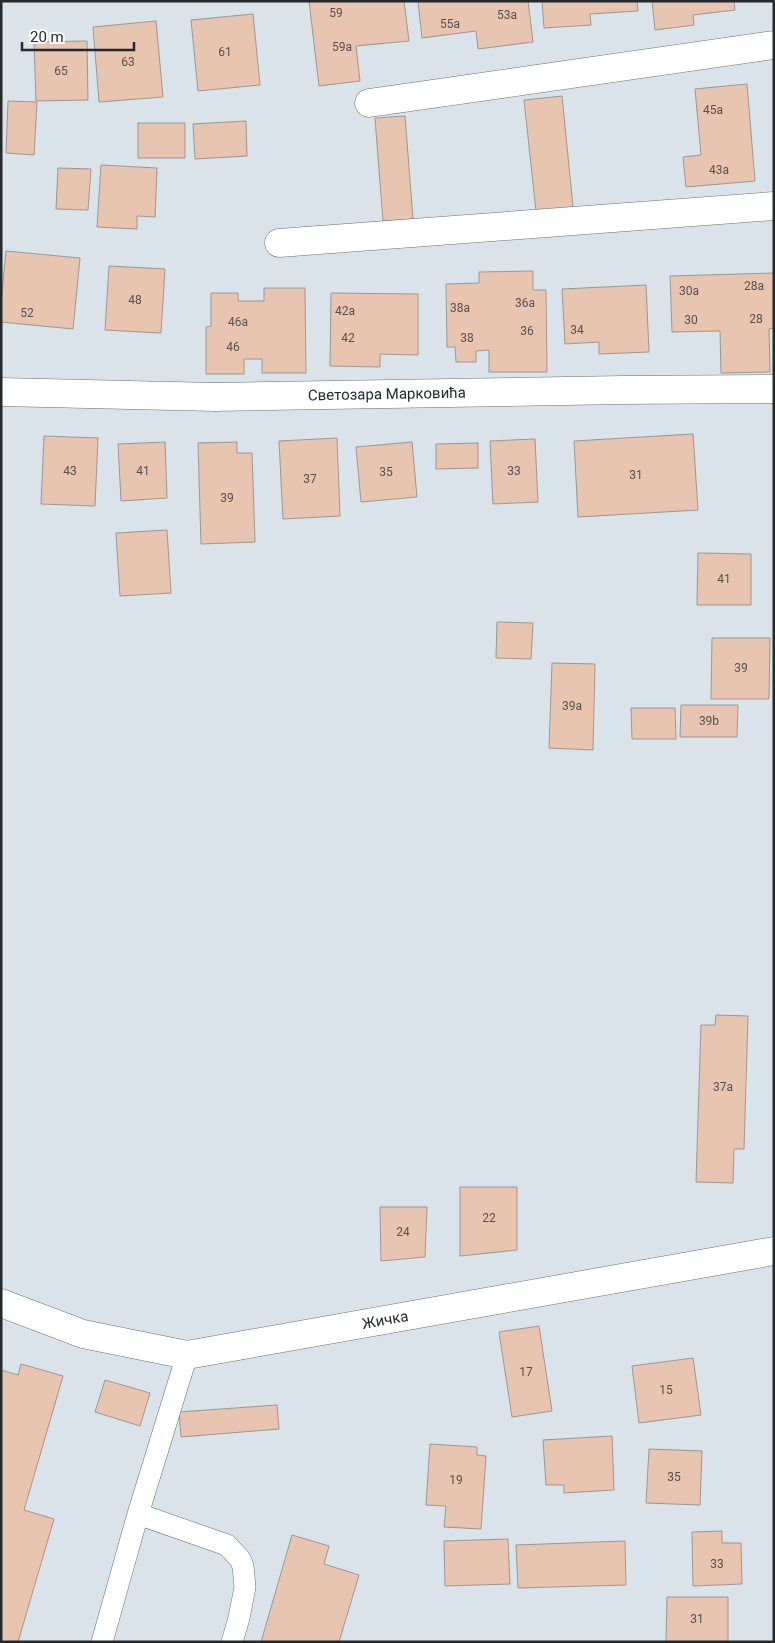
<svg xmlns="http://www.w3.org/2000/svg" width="775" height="1643" viewBox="0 0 775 1643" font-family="Roboto,sans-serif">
	<rect width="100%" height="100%" fill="#dae2ea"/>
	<path fill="#e7c5b1" stroke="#9f9690" d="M 309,1 L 404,1 L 409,41 L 356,46 L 360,81 L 319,86 Z
		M 418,1 L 528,1 L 533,42 L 478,49 L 476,31 L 422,38 Z
		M 542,1 L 637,1 L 638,11 L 590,14 L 591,25 L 544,28 Z
		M 652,1 L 734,1 L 735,10 L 693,15 L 694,25 L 655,30 Z
		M 253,14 L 260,85 L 198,91 L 191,20 Z
		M 156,21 L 163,97 L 99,102 L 93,27 Z
		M 87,41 L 88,100 L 36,101 L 34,42 Z
		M 747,84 L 755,181 L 686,187 L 683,157 L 701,155 L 695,89 Z
		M 562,96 L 573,207 L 536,211 L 524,100 Z
		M 8,101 L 37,102 L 34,155 L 6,153 Z
		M 405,116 L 413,219 L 383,221 L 375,118 Z
		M 246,121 L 247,156 L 195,159 L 193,124 Z
		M 138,123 L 185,123 L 185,158 L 138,158 Z
		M 101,165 L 157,168 L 155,217 L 137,216 L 137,229 L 97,227 Z
		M 58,168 L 91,169 L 88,210 L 56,209 Z
		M 6,251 L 80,258 L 73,329 L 1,322 L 1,303 Z
		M 109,266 L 165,269 L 161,333 L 105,330 Z
		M 533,271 L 533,290 L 546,290 L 547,372 L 489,372 L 489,350 L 476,351 L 476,362 L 456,362 L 455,347 L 447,347 L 446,284 L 479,283 L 479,272 Z
		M 774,273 L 774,328 L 769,329 L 770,372 L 721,373 L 720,331 L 672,332 L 670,276 Z
		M 646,285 L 649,352 L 599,354 L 599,342 L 565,344 L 562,289 Z
		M 264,288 L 305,288 L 306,373 L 262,373 L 262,359 L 244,359 L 244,374 L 206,374 L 206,327 L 211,326 L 211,293 L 238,293 L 238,301 L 264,301 Z
		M 331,293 L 418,294 L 418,355 L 380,354 L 380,367 L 330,366 Z
		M 693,434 L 698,510 L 578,517 L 574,441 Z
		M 44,436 L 98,438 L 95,506 L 41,504 Z
		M 337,438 L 340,516 L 283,519 L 279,441 Z
		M 535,439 L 538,502 L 493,504 L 490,441 Z
		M 165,442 L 167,498 L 121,501 L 118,444 Z
		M 237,442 L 237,453 L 252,453 L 255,542 L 201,544 L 198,443 Z
		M 412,442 L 417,497 L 361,502 L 356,447 Z
		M 478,443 L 478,468 L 436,469 L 436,444 Z
		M 167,530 L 171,593 L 120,596 L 116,533 Z
		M 698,553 L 751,554 L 751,605 L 697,605 Z
		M 497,622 L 533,623 L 531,659 L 496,658 Z
		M 712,638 L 770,638 L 769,699 L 711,699 Z
		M 552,663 L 595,664 L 593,750 L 549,748 Z
		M 681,705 L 738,705 L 737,737 L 680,737 Z
		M 631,708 L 675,708 L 676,739 L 632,739 Z
		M 716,1015 L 748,1016 L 744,1149 L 734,1149 L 733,1183 L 696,1182 L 701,1025 L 715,1025 Z
		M 460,1187 L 517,1187 L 517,1250 L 460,1256 Z
		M 380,1207 L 427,1207 L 425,1257 L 381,1261 Z
		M 539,1326 L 552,1411 L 512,1417 L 499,1332 Z
		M 693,1358 L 701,1415 L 639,1423 L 632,1366 Z
		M 21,1364 L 63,1376 L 24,1510 L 54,1519 L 18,1642 L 1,1642 L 1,1370 L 18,1375 Z
		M 105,1380 L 150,1393 L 140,1426 L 95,1412 Z
		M 277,1405 L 279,1429 L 181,1437 L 179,1412 Z
		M 612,1436 L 614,1490 L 564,1493 L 564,1485 L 546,1485 L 543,1440 Z
		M 430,1444 L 477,1447 L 477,1455 L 486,1456 L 481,1529 L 444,1527 L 446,1506 L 426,1505 Z
		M 649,1449 L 702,1451 L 700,1505 L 646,1503 Z
		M 722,1531 L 722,1543 L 741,1543 L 742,1584 L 693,1586 L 692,1532 Z
		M 292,1535 L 329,1546 L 324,1564 L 359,1575 L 339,1642 L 261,1642 Z
		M 508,1539 L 510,1584 L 445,1586 L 444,1541 Z
		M 625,1541 L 626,1585 L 518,1588 L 516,1545 Z
		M 667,1597 L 728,1597 L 728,1642 L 666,1642 Z"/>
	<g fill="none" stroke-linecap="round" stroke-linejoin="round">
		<g stroke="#697077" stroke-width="22">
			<path id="lane" d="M 138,1514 L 227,1545 L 240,1559 L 243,1566 L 245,1587 L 239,1618 L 232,1642
				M 102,1642 L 138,1514 L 187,1355"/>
		</g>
		<g stroke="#697077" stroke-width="29">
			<g id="street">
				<path d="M 369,103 L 774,45"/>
				<path d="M 279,243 L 774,206"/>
				<path id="s1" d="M 1,392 L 215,397 L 623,390 L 774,389"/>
				<path id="s2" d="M 1,1303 L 83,1334 L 187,1355 L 774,1251"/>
			</g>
		</g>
		<use href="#lane" stroke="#fff" stroke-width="21"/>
		<use href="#street" stroke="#fff" stroke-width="28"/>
	</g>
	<g text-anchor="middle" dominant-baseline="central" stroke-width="4.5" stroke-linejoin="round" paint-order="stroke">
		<g font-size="12" fill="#56504d">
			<text x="336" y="13">59</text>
			<text x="507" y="15">53a</text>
			<text x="450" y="24">55a</text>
			<text x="342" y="47">59a</text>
			<text x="225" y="52">61</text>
			<text x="128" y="62">63</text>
			<text x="61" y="71">65</text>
			<text x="713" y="110">45a</text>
			<text x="719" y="170">43a</text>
			<text x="754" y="286">28a</text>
			<text x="689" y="291">30a</text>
			<text x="135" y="300">48</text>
			<text x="525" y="303">36a</text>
			<text x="460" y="308">38a</text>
			<text x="345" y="311">42a</text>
			<text x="27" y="313">52</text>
			<text x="756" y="319">28</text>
			<text x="691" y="320">30</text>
			<text x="238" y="322">46a</text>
			<text x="577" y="330">34</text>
			<text x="527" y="331">36</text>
			<text x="348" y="338">42</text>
			<text x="467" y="338">38</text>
			<text x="233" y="347">46</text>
			<text x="70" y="471">43</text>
			<text x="143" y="471">41</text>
			<text x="514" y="471">33</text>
			<text x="386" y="472">35</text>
			<text x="636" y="475">31</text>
			<text x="310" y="479">37</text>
			<text x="227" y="498">39</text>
			<text x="724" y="579">41</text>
			<text x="741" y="668">39</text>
			<text x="572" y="706">39a</text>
			<text x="709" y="721">39b</text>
			<text x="723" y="1087">37a</text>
			<text x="489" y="1218">22</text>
			<text x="403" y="1232">24</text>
			<text x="526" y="1372">17</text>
			<text x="666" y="1390">15</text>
			<text x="674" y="1477">35</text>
			<text x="456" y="1480">19</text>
			<text x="717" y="1564">33</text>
			<text x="697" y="1619">31</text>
		</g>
		<g font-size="15" fill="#26292c" stroke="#fff">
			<text stroke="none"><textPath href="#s1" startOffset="386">Светозара Марковића</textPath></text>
			<text stroke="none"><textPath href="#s2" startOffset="395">Жичка</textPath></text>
		</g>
	</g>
	<rect width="775" height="1643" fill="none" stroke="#26292c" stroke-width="5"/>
	<path d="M22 42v8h112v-8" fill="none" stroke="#26292c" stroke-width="2.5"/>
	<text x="30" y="42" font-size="15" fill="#26292c" stroke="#ffffff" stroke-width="4" paint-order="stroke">20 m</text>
</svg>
